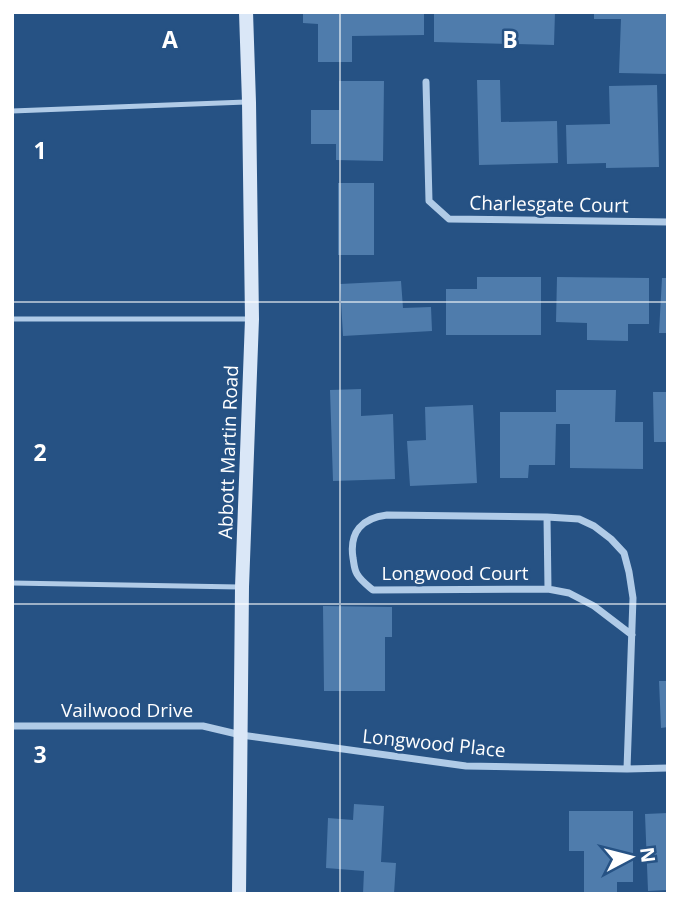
<svg xmlns="http://www.w3.org/2000/svg" width="680" height="906" viewBox="0 0 680 906" font-family="'Open Sans',sans-serif">
	<rect width="100%" height="100%" fill="#265284"/>
	<path fill="#4f7cac" d="M 303,12 L 424,12 L 424,35 L 352,36 L 352,62 L 318,62 L 318,24 L 303,23 Z
		M 434,12 L 555,12 L 554,45 L 434,42 Z
		M 594,12 L 668,12 L 668,74 L 619,73 L 621,19 L 594,19 Z
		M 477,80 L 500,80 L 501,122 L 557,121 L 558,163 L 479,165 Z
		M 339,81 L 384,81 L 383,161 L 336,160 L 336,144 L 311,144 L 311,110 L 339,110 Z
		M 657,85 L 659,167 L 606,168 L 606,163 L 567,164 L 566,125 L 610,124 L 609,86 Z
		M 338,183 L 374,183 L 374,255 L 338,255 Z
		M 477,277 L 541,277 L 541,335 L 446,335 L 446,289 L 477,289 Z
		M 557,277 L 649,278 L 649,324 L 628,324 L 628,341 L 587,340 L 587,323 L 556,322 Z
		M 662,278 L 668,278 L 668,333 L 659,333 Z
		M 401,281 L 403,308 L 431,307 L 432,331 L 343,336 L 340,284 Z
		M 361,389 L 361,416 L 393,414 L 395,479 L 333,481 L 330,390 Z
		M 556,390 L 616,390 L 615,422 L 643,422 L 643,469 L 570,468 L 570,424 L 556,424 L 555,465 L 529,465 L 528,478 L 500,478 L 500,412 L 556,412 Z
		M 653,392 L 668,392 L 668,442 L 654,442 Z
		M 473,405 L 477,483 L 410,486 L 407,441 L 426,440 L 425,407 Z
		M 323,606 L 392,607 L 392,637 L 385,637 L 385,691 L 324,691 Z
		M 659,681 L 668,681 L 668,727 L 661,728 Z
		M 354,804 L 384,806 L 381,862 L 396,863 L 394,894 L 363,894 L 364,871 L 326,868 L 328,818 L 353,820 Z
		M 569,811 L 633,811 L 633,882 L 617,882 L 617,894 L 584,894 L 584,851 L 569,851 Z
		M 668,813 L 668,890 L 648,891 L 645,814 Z"/>
	<g fill="none" stroke-linecap="round" stroke-linejoin="round">
		<path stroke="#b0cbe7" stroke-width="5" d="M 12,111 L 246,102
			M 12,319 L 252,319
			M 12,583 L 239,587"/>
		<path stroke="#b0cbe7" stroke-width="7" d="M 426,82 L 429,201 L 449,219 L 668,222
			M 547,517 L 548,589
			M 12,726 L 203,726 L 241,735 L 466,766 L 627,769 L 668,768
			M 627,769 L 633,598 L 629,572 L 624,553 L 611,539 L 594,526 L 579,519 L 547,517 L 387,515 C 362,518 349,532 353,558 C 354,563 354,569 357,574 C 361,581 367,585 373,590 L 548,589 L 569,593 L 594,606 L 632,635"/>
		<path stroke="#dae7f7" stroke-width="14" d="M 239,894 L 242,587 L 252,319 L 249,102 L 246,12"/>
	</g>
	<path fill="none" stroke="#fff" stroke-width="2" stroke-opacity="0.55" d="M 340,12 L 340,894M 12,302 L 668,302M 12,604 L 668,604"/>
	<g text-anchor="middle" dominant-baseline="central" stroke-width="5" stroke-linejoin="round" paint-order="stroke">
		<g font-size="19" fill="#fff" stroke="#265284">
			<text transform="translate(549 204) rotate(1)">Charlesgate Court</text>
			<text transform="translate(228 452) rotate(-88)">Abbott Martin Road</text>
			<text x="455" y="573">Longwood Court</text>
			<text x="127" y="710">Vailwood Drive</text>
			<text transform="translate(434 743) rotate(6)">Longwood Place</text>
		</g>
	</g>
	<g font-size="23" text-anchor="middle" font-weight="bold" fill="#fff" stroke="#265284" stroke-width="5" stroke-linejoin="round" paint-order="stroke">
		<text x="170" y="48">A</text>
		<text x="510" y="48">B</text>
		<text x="40" y="159">1</text>
		<text x="40" y="461">2</text>
		<text x="40" y="763">3</text>
	</g>
	<rect width="680" height="906" fill="none" stroke="#ffffff" stroke-width="28"/>
	<g transform="translate(631 857) rotate(83)" stroke="#265284" stroke-width="5" paint-order="stroke">
	<path d="M0-5L12 26L0 18L-12 26Z" fill="#ffffff"/>
	<text y="-10" font-size="19" font-weight="bold" text-anchor="middle" fill="#ffffff">N</text>
	</g>
</svg>
